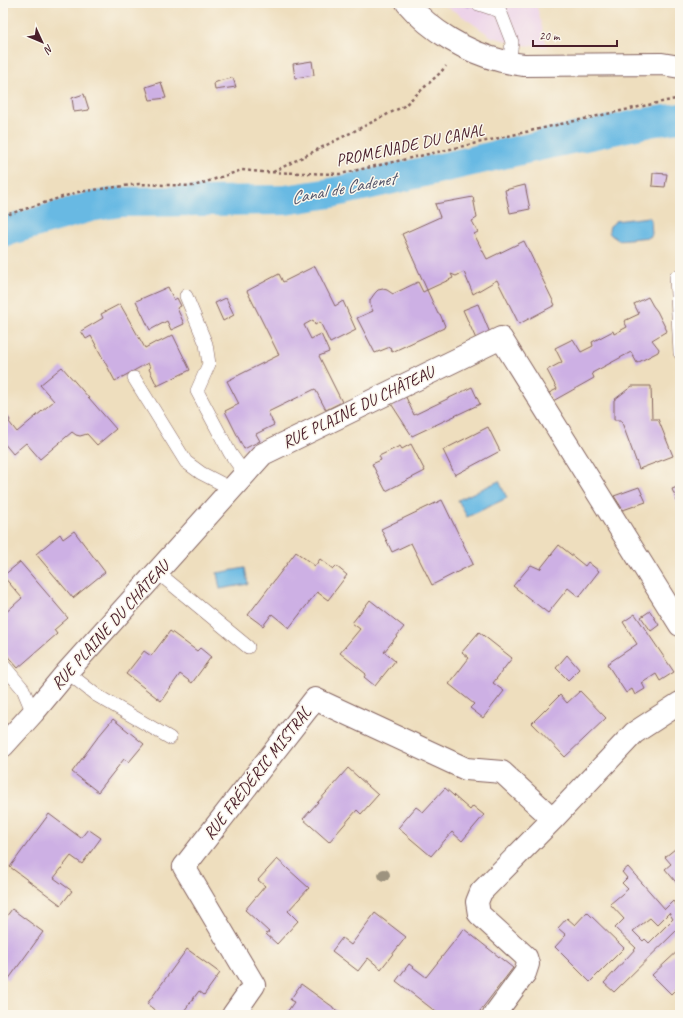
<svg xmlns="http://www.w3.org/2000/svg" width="683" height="1018" viewBox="0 0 683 1018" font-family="Caveat,sans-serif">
	<rect width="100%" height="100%" fill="#fbf7ec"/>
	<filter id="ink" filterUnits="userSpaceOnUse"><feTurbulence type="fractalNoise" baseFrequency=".025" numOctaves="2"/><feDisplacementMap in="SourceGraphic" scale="8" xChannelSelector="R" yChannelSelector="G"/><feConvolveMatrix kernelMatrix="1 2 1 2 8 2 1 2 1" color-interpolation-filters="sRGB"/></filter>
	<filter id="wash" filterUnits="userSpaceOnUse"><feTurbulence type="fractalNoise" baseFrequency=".012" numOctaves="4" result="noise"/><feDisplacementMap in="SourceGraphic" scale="16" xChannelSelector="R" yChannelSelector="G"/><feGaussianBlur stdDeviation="0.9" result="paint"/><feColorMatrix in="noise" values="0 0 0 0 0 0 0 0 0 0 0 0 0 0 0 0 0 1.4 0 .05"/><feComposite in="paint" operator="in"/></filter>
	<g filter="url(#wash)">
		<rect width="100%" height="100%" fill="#eedebe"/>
		<path fill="#ecd1e9" d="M 440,3 L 536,3 L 547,47 L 524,45 L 492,37 L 459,14 Z"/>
		<path fill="#68b9e3" stroke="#596c87" d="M 649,217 L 651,220 L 652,234 L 650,237 L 618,240 C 612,235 607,235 610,226 L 614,223 L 615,221 Z
			M 499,481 L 507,498 L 467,517 L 458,500 Z
			M 245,568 L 248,584 L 220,589 L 217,573 Z"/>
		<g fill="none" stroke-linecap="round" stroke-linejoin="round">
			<path stroke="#68b9e3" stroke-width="30" d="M 3,232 L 90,207 L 120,202 L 285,200 L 331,193 L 547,144 L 650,122 L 680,118"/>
		</g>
		<g id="blocks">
			<path fill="#cdb0e4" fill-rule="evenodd" d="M 459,3 L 472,3 L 469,8 Z
				M 312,61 L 314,75 L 295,78 L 293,64 Z
				M 233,78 L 236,87 L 215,90 L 214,83 L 222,80 Z
				M 161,82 L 166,98 L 150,100 L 146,87 Z
				M 84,94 L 89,110 L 74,112 L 72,98 Z
				M 653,173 L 667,174 L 665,187 L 652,186 Z
				M 525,185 L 530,209 L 510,213 L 505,190 Z
				M 473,197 L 477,218 L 472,221 L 478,232 L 474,234 L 487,259 L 524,241 L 555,305 L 519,324 L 497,280 L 473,294 L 464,272 L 456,276 L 451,274 L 453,278 L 427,290 L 438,314 L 440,314 L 445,326 L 444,327 L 444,328 L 392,352 L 390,347 L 375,353 L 357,318 L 373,311 L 370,305 L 370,300 L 375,293 L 378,290 L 383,289 L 387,290 L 393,294 L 418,282 L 423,292 L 427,290 L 402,234 L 440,217 L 435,204 Z
				M 315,266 L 335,306 L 343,301 L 356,330 L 330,343 L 320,322 L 315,325 L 313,320 L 304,325 L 311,339 L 321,334 L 329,352 L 319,356 L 342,402 L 326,410 L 315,389 L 268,412 L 274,425 L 256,434 L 260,441 L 244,449 L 225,411 L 239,404 L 227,381 L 279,355 L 247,291 L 279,274 L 283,282 Z
				M 168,287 L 174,300 L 177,298 L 181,306 L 177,308 L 184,324 L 171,330 L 167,321 L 150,330 L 136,301 Z
				M 648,297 L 653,306 L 657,311 L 667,331 L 652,340 L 659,349 L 658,352 L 637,363 L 631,352 L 592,373 L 594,378 L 553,401 L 549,393 L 557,389 L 547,370 L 562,362 L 555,348 L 573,339 L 581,352 L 593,346 L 592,342 L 613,331 L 614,334 L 627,327 L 624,321 L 639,314 L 634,304 Z
				M 226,298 L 234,315 L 223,321 L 215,303 Z
				M 120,304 L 145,348 L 156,342 L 157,343 L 173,335 L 190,370 L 157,386 L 149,369 L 150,368 L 148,363 L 115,381 L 91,336 L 86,339 L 81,331 L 103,318 L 101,314 Z
				M 478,304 L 490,333 L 476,339 L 463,310 Z
				M 62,367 L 116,429 L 97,445 L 87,434 L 80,436 L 76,435 L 72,432 L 40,459 L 26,443 L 13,454 L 3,442 L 3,410 L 10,420 L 9,422 L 17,432 L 54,401 L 40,385 Z
				M 632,386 L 651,386 L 652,419 L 658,419 L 673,456 L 639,469 L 621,420 L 614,420 L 614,400 Z
				M 472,387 L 480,404 L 412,436 L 390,402 L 405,395 L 414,415 Z
				M 488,427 L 500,451 L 455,475 L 443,450 Z
				M 411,444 L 425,471 L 386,491 L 372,464 L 381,460 L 379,456 L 400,446 L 402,449 Z
				M 680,486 L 680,509 L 672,489 Z
				M 639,487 L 646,502 L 623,510 L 614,496 Z
				M 442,500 L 473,564 L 432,585 L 411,543 L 392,552 L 381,529 Z
				M 74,531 L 105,572 L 73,598 L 36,554 L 60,534 L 63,539 Z
				M 559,545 L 585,566 L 588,562 L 599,571 L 579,597 L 568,588 L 548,613 L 513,586 L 531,565 L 540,569 Z
				M 296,552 L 315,566 L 320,559 L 333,569 L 336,566 L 347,575 L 328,600 L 317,592 L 289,628 L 272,614 L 263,626 L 248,615 Z
				M 20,562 L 68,618 L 54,630 L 57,634 L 18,668 L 3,651 L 3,622 L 5,621 L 3,619 L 3,615 L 22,598 L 3,576 Z
				M 370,600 L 404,627 L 384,652 L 395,661 L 375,686 L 364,677 L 366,674 L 340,653 L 360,629 L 352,623 Z
				M 650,611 L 659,625 L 651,631 L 641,617 Z
				M 635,614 L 674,672 L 660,681 L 656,674 L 642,683 L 645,689 L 635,695 L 632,689 L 626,693 L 607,664 L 637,644 L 623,622 Z
				M 170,631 L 197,651 L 200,648 L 211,657 L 192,683 L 180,674 L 161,701 L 126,674 L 144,651 L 151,656 Z
				M 479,632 L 512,658 L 493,683 L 504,691 L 483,718 L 470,708 L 474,704 L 449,684 L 469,658 L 462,652 Z
				M 567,655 L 579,669 L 568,680 L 556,668 Z
				M 580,691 L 606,718 L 565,757 L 532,723 L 560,695 L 567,703 Z
				M 113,719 L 144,744 L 129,762 L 124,759 L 98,792 L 72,772 L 98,737 Z
				M 348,768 L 378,795 L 361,814 L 357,810 L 329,842 L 303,819 Z
				M 445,788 L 470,810 L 473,806 L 484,815 L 462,841 L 452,832 L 431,856 L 398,828 L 416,807 L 423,812 Z
				M 49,814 L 81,838 L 88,829 L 101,838 L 82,864 L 71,856 L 54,878 L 72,891 L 61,905 L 10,867 Z
				M 680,845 L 680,887 L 665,869 L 671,864 L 665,857 Z
				M 277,859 L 309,888 L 288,911 L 298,921 L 277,944 L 266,934 L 269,932 L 245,910 L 265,886 L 258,880 Z
				M 628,867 L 665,909 L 673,901 L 680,910 L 680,927 L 614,992 L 604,983 L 636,948 L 615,928 L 624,919 L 610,904 L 628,889 L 622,883 L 627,878 L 622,872 ZM 669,913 L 673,919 L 649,943 L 645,939 L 643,941 L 633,931 L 650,918 L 657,925 Z
				M 12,909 L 43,932 L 8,980 L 3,976 L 3,921 Z
				M 587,912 L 624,948 L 590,982 L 555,947 L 566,935 L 558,928 L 567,918 L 575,925 Z
				M 375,913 L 406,937 L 381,969 L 368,958 L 358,971 L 332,951 L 342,938 L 351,945 Z
				M 464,929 L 513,968 L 477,1015 L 440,1015 L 396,981 L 409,964 L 426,977 Z
				M 187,949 L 220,973 L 204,995 L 199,991 L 184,1011 L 191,1015 L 161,1015 L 147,1004 Z
				M 680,949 L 680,985 L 671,994 L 652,975 Z
				M 301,984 L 333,1007 L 333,1008 L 341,1013 L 340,1015 L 285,1015 L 294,1002 L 290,1000 Z"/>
		</g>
	</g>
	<g filter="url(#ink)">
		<use href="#blocks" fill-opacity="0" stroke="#83625e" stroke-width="1"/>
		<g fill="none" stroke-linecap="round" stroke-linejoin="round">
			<g stroke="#83625e" stroke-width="14">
				<path id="service" d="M 476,3 L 500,11
					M 492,3 L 500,11 L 512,42 L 509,63
					M 680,277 L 676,277 L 680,353
					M 186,296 L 206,344 L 209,364 L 197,391 L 230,453 L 245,474
					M 134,378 L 186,462 L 201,473 L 232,489
					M 157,572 L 248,647
					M 3,665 L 23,689 L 33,713
					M 67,672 L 96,695 L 170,738"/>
			</g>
			<g stroke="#83625e" stroke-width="24">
				<path id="minor" d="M 3,746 L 33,713 L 67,672 L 263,454 L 501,338 L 680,625
					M 233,1015 L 254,985 L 184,867 L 315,699 L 466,769 L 502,772 L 553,819
					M 494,1015 L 525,973 L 528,964 L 526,957 L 479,914 L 477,902 L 481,892 L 553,819 L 634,733 L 680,703"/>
			</g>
			<g stroke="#83625e" stroke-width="24">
				<path id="secondary" d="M 407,3 C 431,31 466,52 502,61 C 509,63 517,64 524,65 L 662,64 L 680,67"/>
			</g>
			<path stroke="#83625e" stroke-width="2.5" stroke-dasharray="3 3" stroke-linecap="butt" d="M 273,172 L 404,106 L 440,73 L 446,66
				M 3,216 L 78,192 L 139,184 L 194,186 L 242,170 L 262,172 L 340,174 L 561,124 L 680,98"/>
			<use href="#service" stroke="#fff" stroke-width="13"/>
			<use href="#minor" stroke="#fff" stroke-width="22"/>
			<use href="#secondary" stroke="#fff" stroke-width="22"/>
		</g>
		<circle fill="#9d937f" cx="384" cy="875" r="6"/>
	</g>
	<g text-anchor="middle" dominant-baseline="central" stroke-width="3" stroke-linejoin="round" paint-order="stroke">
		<g font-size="17" fill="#4a1f2b" stroke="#fbf7ec">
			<text transform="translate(410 145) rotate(-12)">PROMENADE DU CANAL</text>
			<text transform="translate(358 407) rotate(-26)">RUE PLAINE DU CHÂTEAU</text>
			<text transform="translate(110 625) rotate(-48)">RUE PLAINE DU CHÂTEAU</text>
			<text transform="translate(257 773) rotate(-52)">RUE FRÉDÉRIC MISTRAL</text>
		</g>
		<g font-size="18" font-style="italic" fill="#54556b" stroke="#fbf7ec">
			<text transform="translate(343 188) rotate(-11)">Canal de Cadenet</text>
		</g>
	</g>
	<rect width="683" height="1018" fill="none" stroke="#fbf7ec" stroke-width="16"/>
	<g transform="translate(42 42) rotate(134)" stroke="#fbf7ec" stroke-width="3" paint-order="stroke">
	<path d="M0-3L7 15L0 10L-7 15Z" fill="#4a1f2b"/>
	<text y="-6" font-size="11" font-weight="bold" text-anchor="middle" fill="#4a1f2b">N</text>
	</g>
	<path d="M533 40v6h84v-6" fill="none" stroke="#4a1f2b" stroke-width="2"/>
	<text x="539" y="40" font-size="12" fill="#4a1f2b" stroke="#fbf7ec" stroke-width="3" paint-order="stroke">20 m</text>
</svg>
